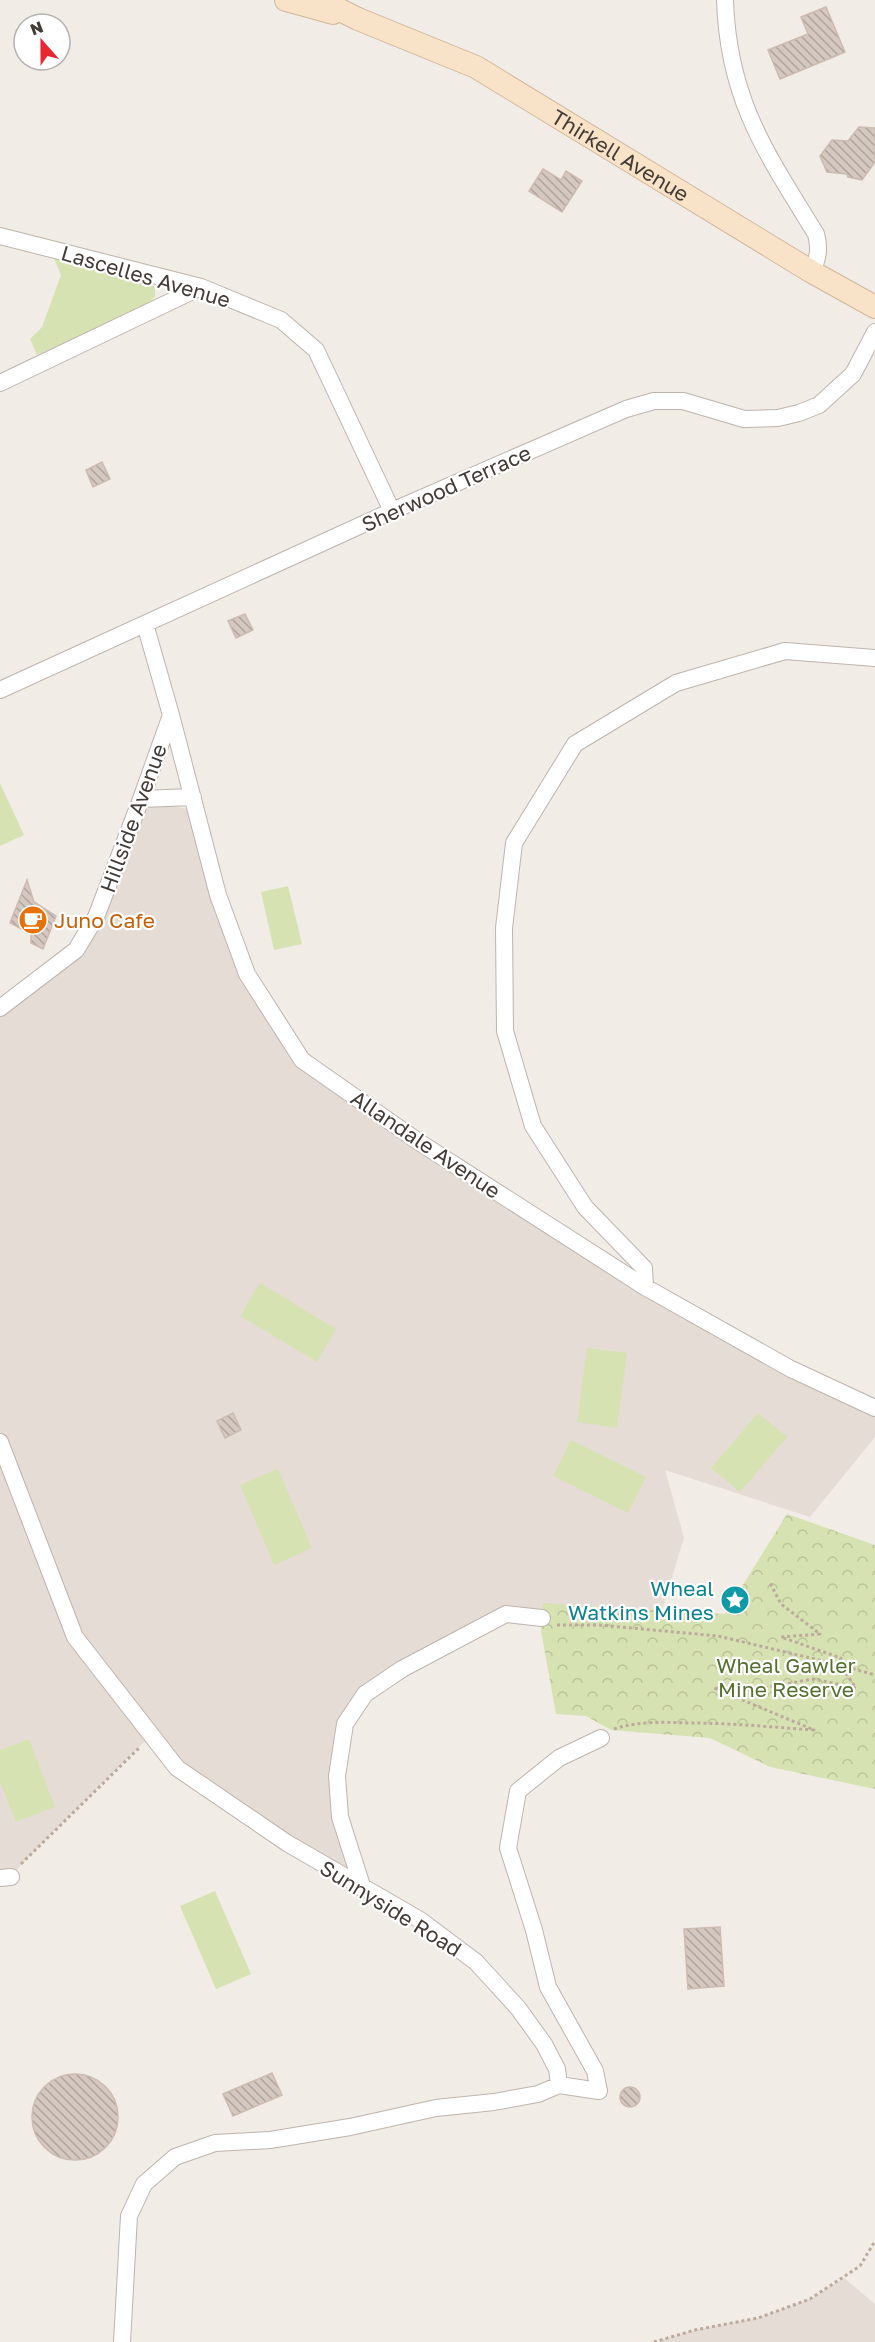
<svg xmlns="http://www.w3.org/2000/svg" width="875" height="2342" viewBox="0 0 875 2342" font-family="'Golos Text',sans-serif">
	<defs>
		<pattern id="forest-crowns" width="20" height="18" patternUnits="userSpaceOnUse" patternTransform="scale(1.5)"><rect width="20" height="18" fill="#d7e2b2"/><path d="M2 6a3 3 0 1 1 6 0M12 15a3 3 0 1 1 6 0" fill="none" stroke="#bac39a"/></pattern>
		<pattern id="building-back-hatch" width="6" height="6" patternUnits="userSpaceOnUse" patternTransform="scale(1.5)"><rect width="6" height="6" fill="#d5c8c0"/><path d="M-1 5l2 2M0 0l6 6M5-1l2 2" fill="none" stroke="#aea49d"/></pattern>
	</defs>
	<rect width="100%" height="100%" fill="#f1ece6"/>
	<path fill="#e5dcd5" d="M 141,799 L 187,809 L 211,898 L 302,1060 L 645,1287 L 875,1408 L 875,1437 L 810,1517 L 665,1470 L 684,1538 L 656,1629 L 506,1614 L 402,1669 L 345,1724 L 337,1776 L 363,1889 L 177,1768 L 151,1735 L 26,1859 L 11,1877 L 0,1878 L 0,1008 L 76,950 Z
		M 844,2278 L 875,2304 L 875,2342 L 654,2342 L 695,2330 L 758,2318 L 810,2299 Z"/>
	<path fill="#d7e2b2" d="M 52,254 L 150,281 L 155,288 L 155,296 L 149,303 L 37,355 L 30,339 L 42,327 L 61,275 Z
		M 0,783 L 24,835 L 0,846 Z
		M 288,886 L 302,944 L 274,950 L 261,892 Z
		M 260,1283 L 336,1329 L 317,1362 L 240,1316 Z
		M 587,1348 L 627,1353 L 617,1428 L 577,1422 Z
		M 758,1413 L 787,1437 L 740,1492 L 711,1468 Z
		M 571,1440 L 646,1477 L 628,1513 L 553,1476 Z
		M 278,1469 L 312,1548 L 274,1565 L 240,1485 Z
		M 29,1739 L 55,1807 L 16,1822 L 0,1782 L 0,1750 Z
		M 215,1891 L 251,1974 L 216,1989 L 180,1906 Z"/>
	<path fill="url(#forest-crowns)" d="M 787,1514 L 875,1545 L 875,1789 L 770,1767 L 710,1738 L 611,1730 L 586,1716 L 556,1714 L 541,1631 L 543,1603 L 725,1614 Z"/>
	<path fill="url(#building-back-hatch)" stroke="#ccbbb0" stroke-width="1.5" d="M 826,7 L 845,52 L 780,79 L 768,50 L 808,34 L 801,17 Z
		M 859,127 L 875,128 L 875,162 L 862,180 L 848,177 L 847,174 L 827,172 L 820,156 L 832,140 L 848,141 Z
		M 543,169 L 561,180 L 566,171 L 582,181 L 562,212 L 529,191 Z
		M 102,462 L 110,479 L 93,487 L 86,470 Z
		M 245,614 L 253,630 L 236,638 L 228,621 Z
		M 27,880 L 34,902 L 56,916 L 43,949 L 31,943 L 31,934 L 10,923 Z
		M 233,1413 L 241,1430 L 225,1438 L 217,1421 Z
		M 720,1927 L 724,1986 L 688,1989 L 684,1929 Z
		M 272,2073 L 282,2095 L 233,2116 L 223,2094 Z
		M32 2117a43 43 0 1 1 86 0a43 43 0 1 1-86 0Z
		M620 2097a10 10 0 1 1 20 0a10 10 0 1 1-20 0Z"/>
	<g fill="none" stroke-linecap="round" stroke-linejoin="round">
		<g stroke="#bfb4ad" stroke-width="18">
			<path id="street" d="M 725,0 C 728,99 766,153 816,234 C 820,248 818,258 812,272
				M 0,236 L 201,287 L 281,320 L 316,350 L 392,511
				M 0,383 L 201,287
				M 0,690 L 392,511 L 626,409 L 654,401 L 683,401 L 744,419 L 778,418 L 799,413 L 819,405 L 853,374 L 875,332
				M 171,715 L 218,895 L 247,974 L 302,1060 L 419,1142 L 645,1287 L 791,1369 L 875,1408
				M 141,799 L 193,797
				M 0,1008 L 76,950 L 96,917 L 141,799 L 171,715 L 145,624
				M 645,1287 L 644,1268 L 585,1207 L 533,1126 L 505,1031 L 504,928 L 514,843 L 575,744 L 676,683 L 785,651 L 875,658
				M 0,1442 L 75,1637 L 177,1768 L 287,1843 L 420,1920 L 476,1962 L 518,2008 L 544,2044 L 557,2069 L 559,2085 L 538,2094 L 494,2102 L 436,2108 L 350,2127 L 270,2140 L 215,2143 L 175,2157 L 144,2184 L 129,2216 L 122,2342
				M 0,1878 L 11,1877
				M 363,1889 L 340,1817 L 337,1776 L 345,1724 L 365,1694 L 402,1669 L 506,1614 L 542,1618
				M 559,2085 L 599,2091 L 595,2071 L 548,1987 L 534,1930 L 508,1848 L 518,1791 L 559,1758 L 601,1738"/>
		</g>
		<g stroke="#d0b79c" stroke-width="24">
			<g id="secondary">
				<path d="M 286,0 L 333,13"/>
				<path id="s1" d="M 320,0 L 358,19 L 476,67 L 812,272 L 875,307"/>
			</g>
		</g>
		<path stroke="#bcaa9c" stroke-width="3" stroke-dasharray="3 3" stroke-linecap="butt" d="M 557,1625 L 599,1625 L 718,1636 L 840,1665 L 875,1675
			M 614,1729 C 639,1721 663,1722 688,1723 C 731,1723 772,1727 814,1730 L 714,1688 L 763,1688 L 813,1679 L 856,1688 L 840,1665 L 841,1658 L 781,1637 L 820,1634 L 781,1604 L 769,1581
			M 21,1864 L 140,1747
			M 654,2342 L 695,2330 L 758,2318 L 810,2299 L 860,2266 L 875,2241"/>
		<use href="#street" stroke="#fff" stroke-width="16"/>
		<use href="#secondary" stroke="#f9e3c8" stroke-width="22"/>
	</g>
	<defs>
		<g id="cafe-disc" transform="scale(1.5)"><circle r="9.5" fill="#e8710a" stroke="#fff"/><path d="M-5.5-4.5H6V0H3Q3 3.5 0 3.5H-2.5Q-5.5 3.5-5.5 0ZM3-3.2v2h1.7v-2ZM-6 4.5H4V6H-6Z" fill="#fff"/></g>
		<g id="sight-disc" transform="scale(1.5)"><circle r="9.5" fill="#0f9aa8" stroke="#fff"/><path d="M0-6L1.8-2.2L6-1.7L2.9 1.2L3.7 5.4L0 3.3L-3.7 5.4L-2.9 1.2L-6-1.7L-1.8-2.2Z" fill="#fff"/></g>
	</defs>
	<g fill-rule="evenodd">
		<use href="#cafe-disc" x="33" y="920"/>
		<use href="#sight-disc" x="735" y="1600"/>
	</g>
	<g text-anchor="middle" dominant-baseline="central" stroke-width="4.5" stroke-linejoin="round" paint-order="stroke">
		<g font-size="21" fill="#433b36" stroke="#fff">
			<text stroke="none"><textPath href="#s1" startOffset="339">Thirkell Avenue</textPath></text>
			<text transform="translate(146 276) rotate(16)">Lascelles Avenue</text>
			<text transform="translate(446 488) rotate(-24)">Sherwood Terrace</text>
			<text transform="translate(133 818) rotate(-70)">Hillside Avenue</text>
			<text transform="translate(426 1144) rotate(34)">Allandale Avenue</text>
			<text transform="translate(391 1908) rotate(32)">Sunnyside Road</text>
		</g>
		<g font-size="21" fill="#c56008" stroke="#fff" text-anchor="start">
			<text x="54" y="920">Juno Cafe</text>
		</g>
		<g font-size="21" fill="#0d838f" stroke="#fff" text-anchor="end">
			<text x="714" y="1588">Wheal<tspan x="714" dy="24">Watkins Mines</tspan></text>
		</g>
		<g font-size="21" fill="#55702f" stroke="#fff">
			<text x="786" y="1665">Wheal Gawler<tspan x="786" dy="24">Mine Reserve</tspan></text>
		</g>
	</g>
	<g transform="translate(42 42) rotate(339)"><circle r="28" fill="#ffffff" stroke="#b4b1af" stroke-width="1.5"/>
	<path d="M0-4.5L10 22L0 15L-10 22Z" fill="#e62833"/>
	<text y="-9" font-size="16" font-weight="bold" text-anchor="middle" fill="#433b36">N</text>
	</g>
</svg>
